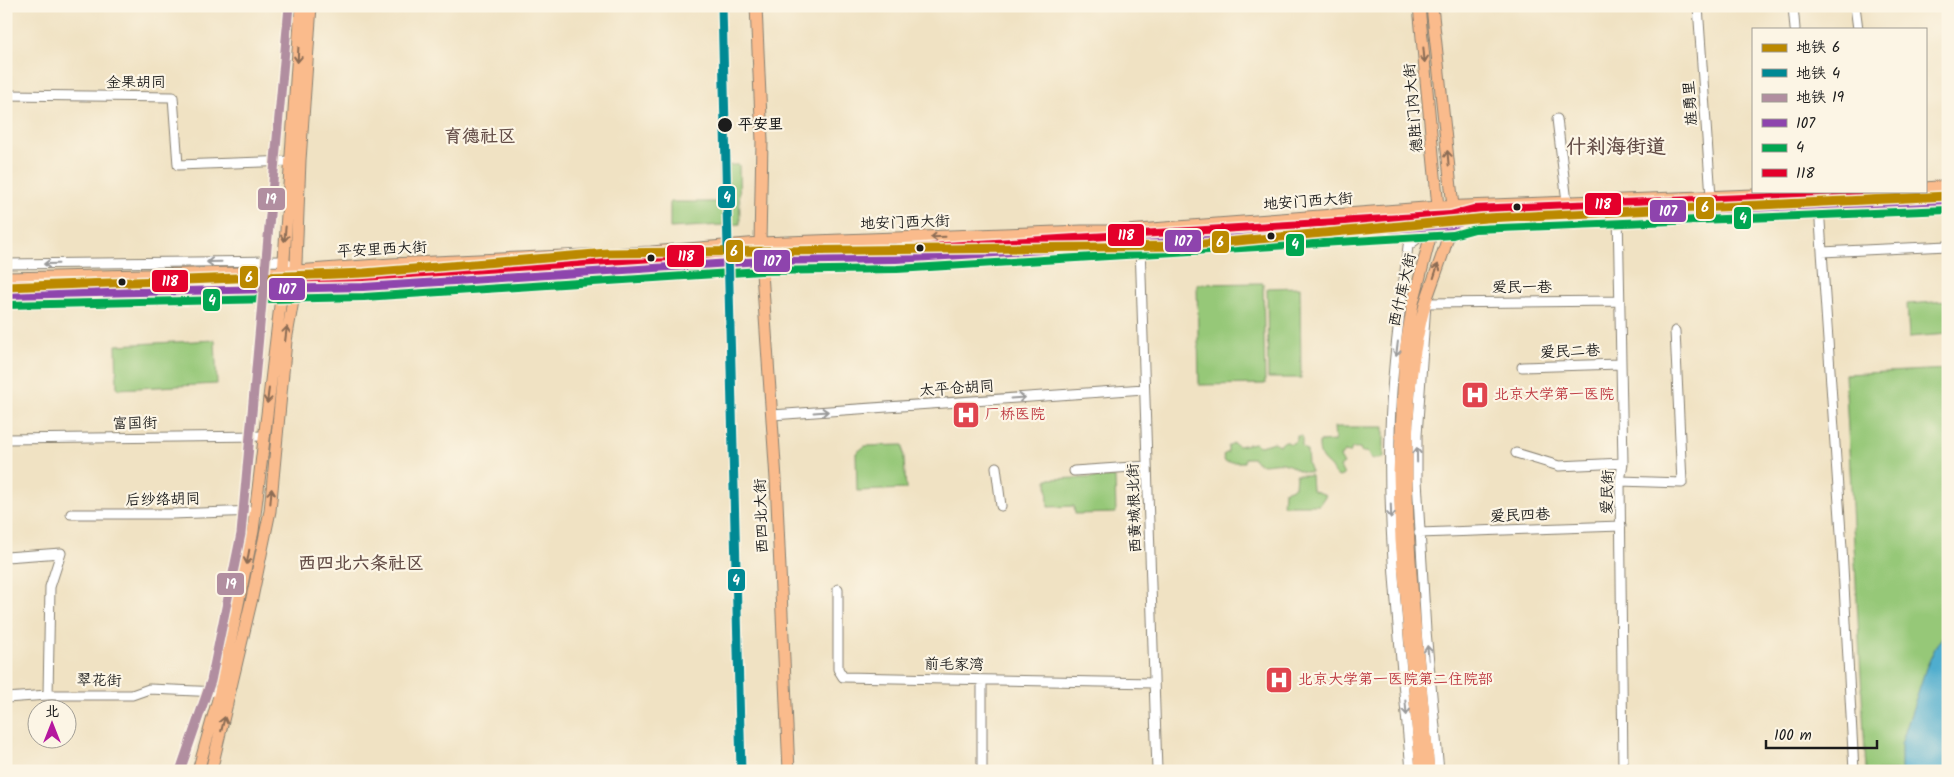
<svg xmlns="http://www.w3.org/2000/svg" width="1954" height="777" viewBox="0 0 1954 777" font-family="Kalam,'LXGW WenKai TC',sans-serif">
	<rect width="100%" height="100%" fill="#fcf5e5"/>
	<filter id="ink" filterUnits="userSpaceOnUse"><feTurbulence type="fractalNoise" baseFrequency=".02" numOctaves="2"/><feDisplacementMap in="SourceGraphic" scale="10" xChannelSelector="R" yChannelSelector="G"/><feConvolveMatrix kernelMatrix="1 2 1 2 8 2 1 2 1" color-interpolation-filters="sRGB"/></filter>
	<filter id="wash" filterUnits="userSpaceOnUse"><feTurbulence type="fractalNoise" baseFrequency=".0096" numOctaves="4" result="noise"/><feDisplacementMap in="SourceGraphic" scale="20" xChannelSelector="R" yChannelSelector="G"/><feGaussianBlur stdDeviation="1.12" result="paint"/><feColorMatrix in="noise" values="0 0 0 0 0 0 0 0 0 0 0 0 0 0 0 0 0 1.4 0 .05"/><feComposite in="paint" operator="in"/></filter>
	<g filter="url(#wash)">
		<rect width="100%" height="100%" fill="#f0e2c3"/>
		<path fill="#96c878" stroke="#59724a" d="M 719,165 L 739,165 L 740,224 L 670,228 L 670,202 L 720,202 Z
			M 1263,283 L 1265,384 L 1199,385 L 1197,284 Z
			M 1300,287 L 1301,378 L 1268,378 L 1267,288 Z
			M 1948,301 L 1948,334 L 1909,337 L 1907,304 Z
			M 215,340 L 217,384 L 117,389 L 116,345 Z
			M 1948,369 L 1948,771 L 1866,771 L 1845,374 Z
			M 1334,427 L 1384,427 L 1384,458 L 1371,459 L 1367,452 L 1362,453 L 1360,448 L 1352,448 L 1350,453 L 1344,452 L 1340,457 L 1344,464 L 1340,467 L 1344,475 L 1339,477 L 1334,474 C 1330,460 1318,465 1319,442 L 1335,441 Z
			M 1297,436 L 1302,436 L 1302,447 L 1307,451 L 1308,464 L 1311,472 C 1297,472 1297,468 1286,464 C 1275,459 1260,470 1253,458 L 1245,458 L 1244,462 L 1225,462 L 1223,455 L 1228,452 L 1228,446 L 1233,443 L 1238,446 L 1254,443 L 1260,446 L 1274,442 L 1280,445 L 1285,441 L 1291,444 L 1297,440 Z
			M 903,445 L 906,489 L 857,491 L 856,453 L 865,446 Z
			M 1296,475 L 1311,475 L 1312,490 L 1326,495 L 1319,505 L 1283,505 L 1284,491 L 1295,487 Z
			M 1115,477 L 1116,513 L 1075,514 L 1074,506 L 1048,507 L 1047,479 Z"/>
		<path fill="#4fadce" stroke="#366475" d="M 1948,629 L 1948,771 L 1901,771 L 1901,744 L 1926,668 L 1936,646 Z"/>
	</g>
	<g filter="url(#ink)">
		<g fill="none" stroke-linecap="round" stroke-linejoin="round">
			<g stroke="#867f70" stroke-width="11">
				<path id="minor" d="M 1698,6 L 1711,197
					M 1793,6 L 1795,29
					M 1855,6 L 1858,29
					M 6,95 L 173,97 L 178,165 L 292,161
					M 1557,119 L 1567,202
					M 1818,192 L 1842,548 L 1854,771
					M 1618,213 L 1623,463 L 1620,481 L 1623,771
					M 1126,231 L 1140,245 L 1157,771
					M 1822,252 L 1948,246
					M 6,264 L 282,261 L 289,265
					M 1522,367 L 1620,364
					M 772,415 L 1144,389
					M 6,439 L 263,436
					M 1516,453 L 1559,466 L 1623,463
					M 996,467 L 1001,506
					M 1074,471 L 1147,466
					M 1620,481 L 1682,483 L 1675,331
					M 71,514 L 172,514 L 256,511
					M 1419,533 L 1621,526
					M 6,557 L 61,553 L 50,587 L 48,695
					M 838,589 L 838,669 L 843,677 L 1154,683
					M 982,680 L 982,771
					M 6,698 L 48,695 L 132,695 L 149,689 L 220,692
					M 1411,771 C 1402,659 1387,546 1390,434 C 1391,371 1401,308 1408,246 L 1434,226
					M 1439,771 L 1426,631 L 1417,480 L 1417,436 L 1426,303 L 1619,301"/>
			</g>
			<g stroke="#867f70" stroke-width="13">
				<path id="major" d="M 756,6 L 762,141 L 760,243 L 776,479 L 789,771
					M 1419,6 L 1438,207 L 1413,303 L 1405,351 L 1399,473 L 1401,540 L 1421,771
					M 1925,188 L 1948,186
					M 6,278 L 283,272 L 391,264 L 651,252 L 760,243 L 1082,231 L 1126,231 L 1438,207 L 1859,191
					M 6,295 L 363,287 L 761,261 L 896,259 L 1452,225 L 1473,219 L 1948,200
					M 198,771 L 220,692 L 253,531 L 282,289 L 301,6
					M 211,771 L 252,598 L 270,511 L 286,341 L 295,289 L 300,160 L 311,6
					M 1429,771 C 1418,641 1398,508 1411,379 C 1414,352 1419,326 1426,301 C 1436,270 1451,239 1453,207 L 1432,6"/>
			</g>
			<use href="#minor" stroke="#fff" stroke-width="9"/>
			<use href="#major" stroke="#fabb8c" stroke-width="11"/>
			<g stroke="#fcf5e5" stroke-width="11">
				<path id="bus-1" d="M 6,295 L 363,287 L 761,261 L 896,259 L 1452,225 L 1473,219 L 1948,200"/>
			</g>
			<g stroke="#fcf5e5" stroke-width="11">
				<path id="bus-2" d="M 6,305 L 364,297 L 761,271 L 897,269 L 1453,235 L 1475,229 L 1948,210"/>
			</g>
			<g stroke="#fcf5e5" stroke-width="11">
				<path id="bus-3" d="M 6,285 L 363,277 L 760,251 L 896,249 L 1450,215 L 1473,209 L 1917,191"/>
			</g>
			<use href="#bus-1" stroke="#8e44ad" stroke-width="8"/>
			<use href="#bus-2" stroke="#00a651" stroke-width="8"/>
			<use href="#bus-3" stroke="#e4002b" stroke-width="8"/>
			<g stroke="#fcf5e5" stroke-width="12">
				<path id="metro-1" d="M 6,287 L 364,273 L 607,253 L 1182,246 L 1486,218 L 1948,196"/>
			</g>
			<g stroke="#fcf5e5" stroke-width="12">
				<path id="metro-2" d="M 722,6 L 741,771"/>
			</g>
			<g stroke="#fcf5e5" stroke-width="12">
				<path id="metro-3" d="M 180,771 L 211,681 L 241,534 L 289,6"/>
			</g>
			<use href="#metro-1" stroke="#bb8900" stroke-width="9"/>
			<use href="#metro-2" stroke="#008994" stroke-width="9"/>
			<use href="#metro-3" stroke="#b18ea0" stroke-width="9"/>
		</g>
		<defs><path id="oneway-shaft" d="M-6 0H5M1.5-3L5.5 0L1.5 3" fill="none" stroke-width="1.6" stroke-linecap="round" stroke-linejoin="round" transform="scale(1.25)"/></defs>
		<g stroke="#8b6c54">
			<use href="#oneway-shaft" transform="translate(298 55) rotate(93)"/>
			<use href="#oneway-shaft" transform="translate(1424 55) rotate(85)"/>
			<use href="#oneway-shaft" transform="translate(1448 158) rotate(-95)"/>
			<use href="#oneway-shaft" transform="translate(285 234) rotate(95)"/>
			<use href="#oneway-shaft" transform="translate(938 237) rotate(178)"/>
			<use href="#oneway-shaft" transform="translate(1436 271) rotate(-72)"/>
			<use href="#oneway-shaft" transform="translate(286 334) rotate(-83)"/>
			<use href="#oneway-shaft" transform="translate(268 396) rotate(97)"/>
			<use href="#oneway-shaft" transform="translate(271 496) rotate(-85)"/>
			<use href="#oneway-shaft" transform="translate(248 557) rotate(100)"/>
			<use href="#oneway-shaft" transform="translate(223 724) rotate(-76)"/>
		</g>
		<g stroke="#999">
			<use href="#oneway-shaft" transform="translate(214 262) rotate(179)"/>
			<use href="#oneway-shaft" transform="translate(51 264) rotate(179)"/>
			<use href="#oneway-shaft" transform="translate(1397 349) rotate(97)"/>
			<use href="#oneway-shaft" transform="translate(1018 398) rotate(-4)"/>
			<use href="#oneway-shaft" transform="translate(821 412) rotate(-4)"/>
			<use href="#oneway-shaft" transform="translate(1417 455) rotate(-91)"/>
			<use href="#oneway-shaft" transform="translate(1391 511) rotate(88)"/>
			<use href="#oneway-shaft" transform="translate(1428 653) rotate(-96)"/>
			<use href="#oneway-shaft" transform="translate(1406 708) rotate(85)"/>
		</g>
	</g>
	<defs>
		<g id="hospital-square" transform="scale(1.4375)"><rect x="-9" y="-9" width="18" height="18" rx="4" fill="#e0444e" stroke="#fcf5e5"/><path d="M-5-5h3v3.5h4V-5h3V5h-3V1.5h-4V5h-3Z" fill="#fff"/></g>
	</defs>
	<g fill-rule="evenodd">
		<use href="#hospital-square" x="1475" y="395"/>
		<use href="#hospital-square" x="966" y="415"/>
		<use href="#hospital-square" x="1279" y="680"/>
	</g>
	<g fill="#1c1c1c" stroke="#fcf5e5" stroke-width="2">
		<circle cx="725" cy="125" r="8"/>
		<circle cx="1517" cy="207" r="4.5"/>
		<circle cx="1271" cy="236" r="4.5"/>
		<circle cx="920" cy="248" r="4.5"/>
		<circle cx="651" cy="258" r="4.5"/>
		<circle cx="122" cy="282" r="4.5"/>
	</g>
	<g text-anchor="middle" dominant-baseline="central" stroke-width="4.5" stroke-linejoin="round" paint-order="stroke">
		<g font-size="15" fill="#1c1c1c" stroke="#fcf5e5">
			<text x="136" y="83">金果胡同</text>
			<text transform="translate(1691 103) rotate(-94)">旌勇里</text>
			<text transform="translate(1414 108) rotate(-95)">德胜门内大街</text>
			<text transform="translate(1308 202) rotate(-4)">地安门西大街</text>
			<text transform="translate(905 223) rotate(-2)">地安门西大街</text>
			<text transform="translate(382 250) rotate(-3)">平安里西大街</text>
			<text x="1522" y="288">爱民一巷</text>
			<text transform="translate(1403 290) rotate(-77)">西什库大街</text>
			<text transform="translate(1570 352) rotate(-2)">爱民二巷</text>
			<text transform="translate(957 389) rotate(-4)">太平仓胡同</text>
			<text transform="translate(135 424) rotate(-1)">富国街</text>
			<text transform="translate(1608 492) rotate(-88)">爱民街</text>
			<text transform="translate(163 500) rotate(-1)">后纱络胡同</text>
			<text transform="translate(1135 508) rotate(-92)">西黄城根北街</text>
			<text transform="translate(762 516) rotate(-92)">西四北大街</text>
			<text transform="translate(1520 516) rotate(-2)">爱民四巷</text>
			<text transform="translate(954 665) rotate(1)">前毛家湾</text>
			<text transform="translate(99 681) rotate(1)">翠花街</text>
		</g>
		<g font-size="15" font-weight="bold" fill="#1c1c1c" stroke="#fcf5e5" text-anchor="start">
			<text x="738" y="125">平安里</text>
		</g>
		<g font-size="15" fill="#be3a42" stroke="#fcf5e5" text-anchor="start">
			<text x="1494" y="395">北京大学第一医院</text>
			<text x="985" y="415">厂桥医院</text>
			<text x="1298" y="680">北京大学第一医院第二住院部</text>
		</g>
		<g font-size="18" font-weight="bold" fill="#644d47" stroke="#fcf5e5">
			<text x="480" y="137">育德社区</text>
			<text x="361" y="564">西四北六条社区</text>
		</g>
		<g font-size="20" font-weight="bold" fill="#644d47" stroke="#fcf5e5">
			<text x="1616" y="148">什刹海街道</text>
		</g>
	</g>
	<g stroke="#fcf5e5" stroke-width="2">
		<rect x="717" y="185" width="19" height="24" rx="5" fill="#008994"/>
		<rect x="257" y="187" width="29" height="24" rx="5" fill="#b18ea0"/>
		<rect x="1584" y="192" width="38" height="24" rx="5" fill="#e4002b"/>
		<rect x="1695" y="196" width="20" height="24" rx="5" fill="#bb8900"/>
		<rect x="1649" y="199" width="38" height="24" rx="5" fill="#8e44ad"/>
		<rect x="1733" y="206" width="19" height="24" rx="5" fill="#00a651"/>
		<rect x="1107" y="223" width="38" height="24" rx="5" fill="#e4002b"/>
		<rect x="1164" y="229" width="38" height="24" rx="5" fill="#8e44ad"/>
		<rect x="1211" y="230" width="19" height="24" rx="5" fill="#bb8900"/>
		<rect x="1285" y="233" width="20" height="24" rx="5" fill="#00a651"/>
		<rect x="725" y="239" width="19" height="24" rx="5" fill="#bb8900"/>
		<rect x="666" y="244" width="39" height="24" rx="5" fill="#e4002b"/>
		<rect x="753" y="249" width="38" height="24" rx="5" fill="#8e44ad"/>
		<rect x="239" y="265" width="20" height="24" rx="5" fill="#bb8900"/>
		<rect x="151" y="269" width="38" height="24" rx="5" fill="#e4002b"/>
		<rect x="268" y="277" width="38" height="24" rx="5" fill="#8e44ad"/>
		<rect x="202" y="288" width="19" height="24" rx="5" fill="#00a651"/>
		<rect x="727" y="568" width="19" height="24" rx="5" fill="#008994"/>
		<rect x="216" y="572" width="29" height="24" rx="5" fill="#b18ea0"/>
	</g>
	<g font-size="14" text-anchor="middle" font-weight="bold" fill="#fff">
		<text x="727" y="202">4</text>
		<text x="271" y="204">19</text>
		<text x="1603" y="209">118</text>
		<text x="1705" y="212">6</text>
		<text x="1668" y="216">107</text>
		<text x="1743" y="223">4</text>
		<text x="1126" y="240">118</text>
		<text x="1183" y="246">107</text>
		<text x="1220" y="247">6</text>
		<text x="1295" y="249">4</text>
		<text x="734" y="256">6</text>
		<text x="686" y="261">118</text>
		<text x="772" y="266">107</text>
		<text x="249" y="282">6</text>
		<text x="170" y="286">118</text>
		<text x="287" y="294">107</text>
		<text x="212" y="305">4</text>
		<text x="736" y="585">4</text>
		<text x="231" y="589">19</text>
	</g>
	<rect width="1954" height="777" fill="none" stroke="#fcf5e5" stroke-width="25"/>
	<rect x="1752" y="28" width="175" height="165" fill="#fcf5e5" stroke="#a29e95"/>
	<rect x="1762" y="44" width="25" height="8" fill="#bb8900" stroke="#a29e95"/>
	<text x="1796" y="52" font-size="15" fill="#1c1c1c">地铁 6</text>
	<rect x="1762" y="69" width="25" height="8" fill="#008994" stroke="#a29e95"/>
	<text x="1796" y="78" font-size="15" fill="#1c1c1c">地铁 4</text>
	<rect x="1762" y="94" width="25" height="8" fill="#b18ea0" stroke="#a29e95"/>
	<text x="1796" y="102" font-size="15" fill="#1c1c1c">地铁 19</text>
	<rect x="1762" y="119" width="25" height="8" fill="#8e44ad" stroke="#a29e95"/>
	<text x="1796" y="128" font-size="15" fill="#1c1c1c">107</text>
	<rect x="1762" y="144" width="25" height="8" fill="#00a651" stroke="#a29e95"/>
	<text x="1796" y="152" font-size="15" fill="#1c1c1c">4</text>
	<rect x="1762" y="169" width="25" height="8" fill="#e4002b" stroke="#a29e95"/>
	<text x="1796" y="178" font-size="15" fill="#1c1c1c">118</text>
	<g transform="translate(52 724)"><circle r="24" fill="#fcf5e5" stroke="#a29e95"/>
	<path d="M0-4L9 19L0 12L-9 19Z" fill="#b5179e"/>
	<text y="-8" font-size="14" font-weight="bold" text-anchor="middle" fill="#1c1c1c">北</text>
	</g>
	<path d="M1766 740v8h111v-8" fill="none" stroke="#1c1c1c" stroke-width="2.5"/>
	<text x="1774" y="740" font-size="15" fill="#1c1c1c" stroke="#fcf5e5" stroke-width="4" paint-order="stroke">100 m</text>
</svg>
